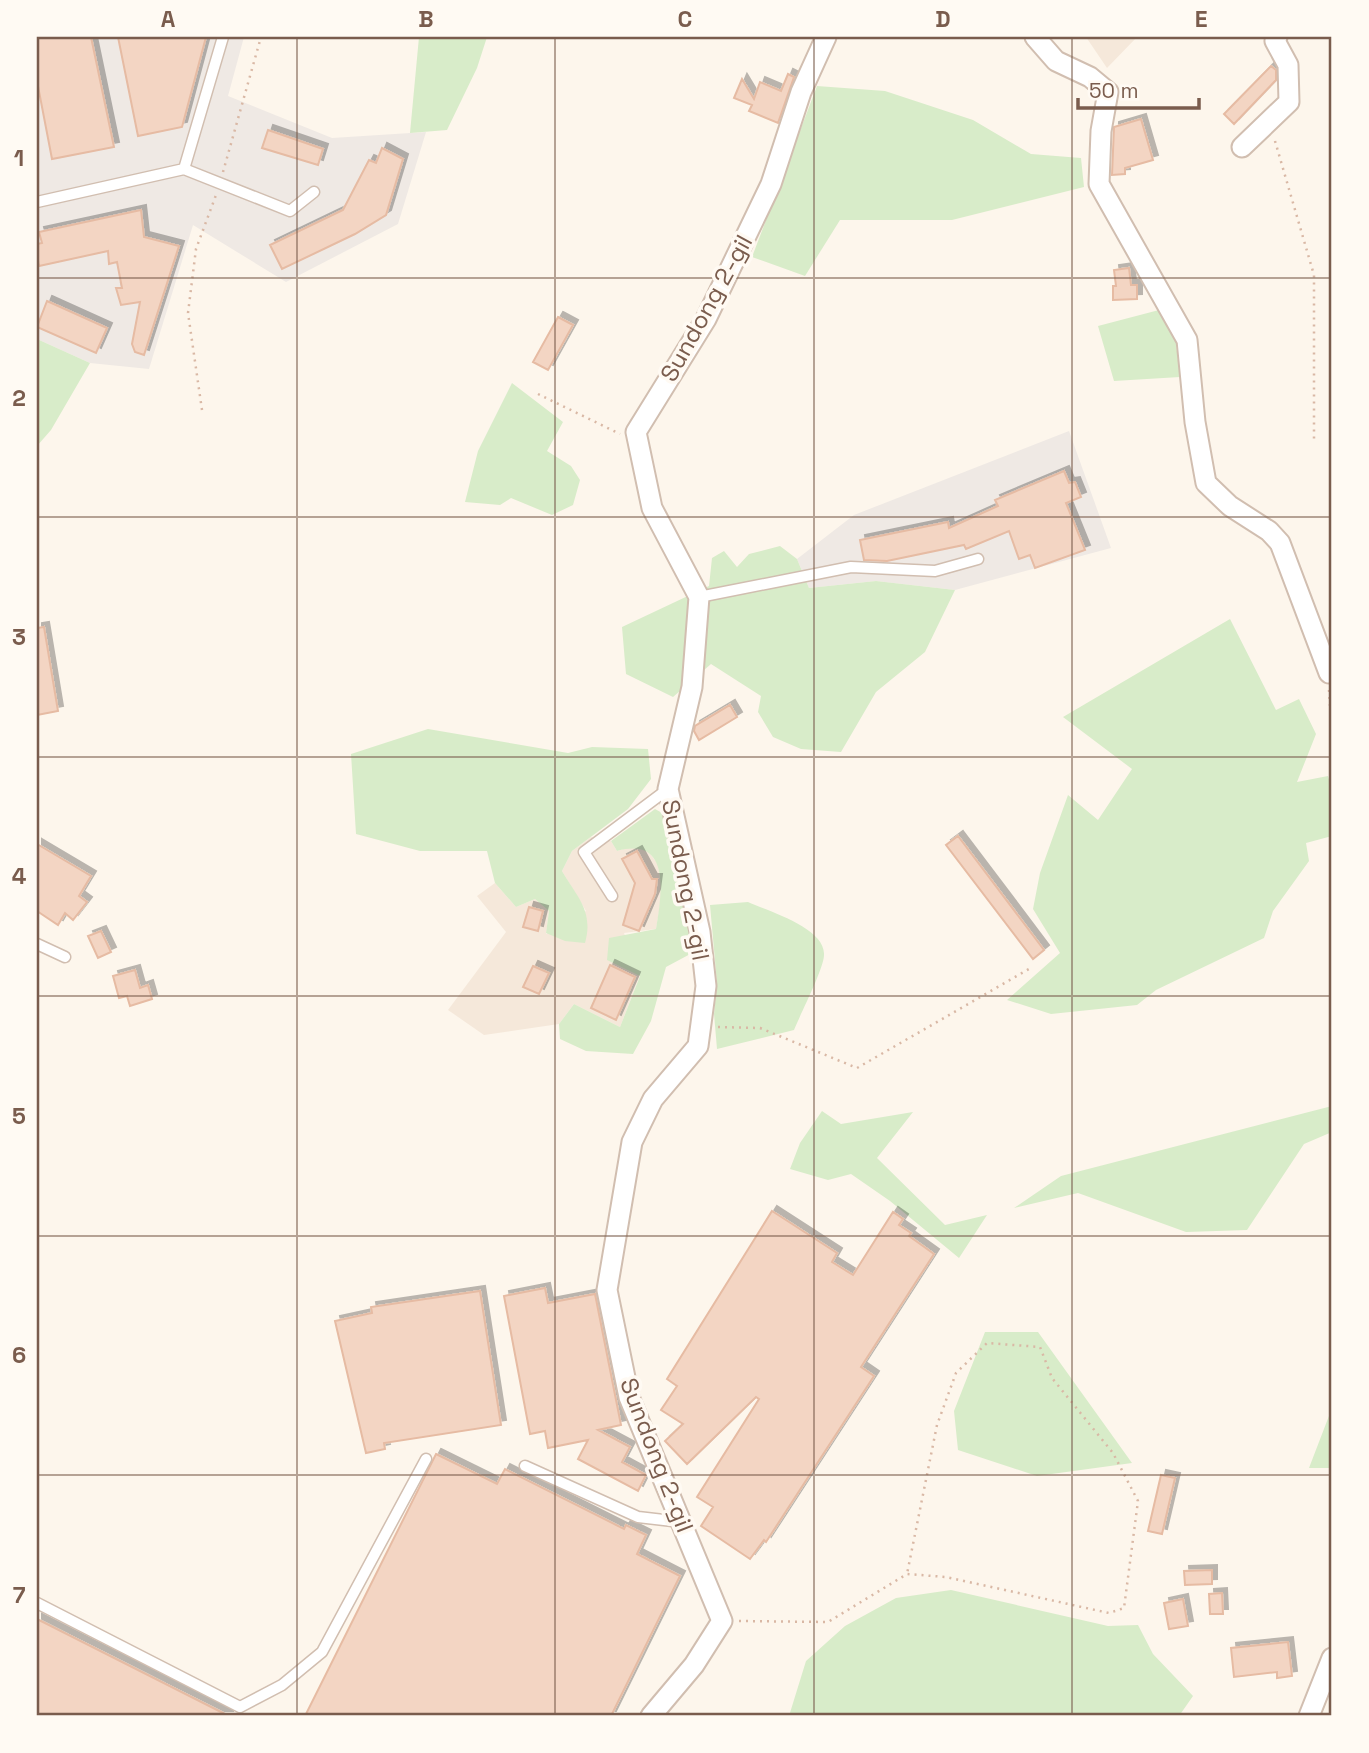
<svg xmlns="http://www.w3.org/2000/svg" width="1369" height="1753" viewBox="0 0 1369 1753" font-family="'Space Grotesk',sans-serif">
	<defs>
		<filter id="shadow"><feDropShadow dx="5" dy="-5" stdDeviation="0" flood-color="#0004"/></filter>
	</defs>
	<rect width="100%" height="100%" fill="#fdf6ec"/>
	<path fill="#f5e8da" d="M 1086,37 L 1137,37 L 1107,68 Z
		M 591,837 L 611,841 L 617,851 L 637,845 L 647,850 L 658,864 L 662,894 L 656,929 L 624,933 L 640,975 L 620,1027 L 574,1004 L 559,1024 L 484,1035 L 448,1010 L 506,932 L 477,896 L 495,883 L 516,907 L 535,899 L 549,911 L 546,934 L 586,911 L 562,871 L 572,851 Z"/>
	<path fill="#efe9e4" d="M 37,37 L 244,37 L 228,96 L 332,138 L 426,132 L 398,224 L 286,282 L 193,225 L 149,369 L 90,363 L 37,339 Z
		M 1069,431 L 1111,548 L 955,590 L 876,581 L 809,588 L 797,559 L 854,515 Z"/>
	<path fill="#d8ecc9" d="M 419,37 L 487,37 L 477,68 L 447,130 L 410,133 Z
		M 817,86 L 885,91 L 973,120 L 1031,154 L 1081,158 L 1084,187 L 952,220 L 840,220 L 805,276 L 752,257 Z
		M 1159,310 L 1175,335 L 1180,377 L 1114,381 L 1098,326 Z
		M 37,339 L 90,363 L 51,430 L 37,446 Z
		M 512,383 L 563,422 L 547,451 L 571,466 L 580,480 L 573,505 L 552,515 L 511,498 L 500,505 L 465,502 L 478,451 Z
		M 780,546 L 797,559 L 809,588 L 876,581 L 955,590 L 925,652 L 876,692 L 841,752 L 801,749 L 773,737 L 758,712 L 761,696 L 711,664 L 673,697 L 626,674 L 622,627 L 709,586 L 712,558 L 724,551 L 737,567 L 749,554 Z
		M 1230,619 L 1276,710 L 1299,699 L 1316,734 L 1297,782 L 1328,776 L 1332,789 L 1332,836 L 1306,843 L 1309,861 L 1273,911 L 1264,938 L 1156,990 L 1137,1005 L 1051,1014 L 1007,1000 L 1060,953 L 1033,909 L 1040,873 L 1068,795 L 1098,820 L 1132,769 L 1063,717 Z
		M 428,729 L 568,753 L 592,747 L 648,749 L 651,779 L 628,809 L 572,851 L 562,871 C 577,897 594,911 585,943 L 565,941 L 546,933 L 549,911 L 535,899 L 516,907 L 495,883 L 487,851 L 420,851 L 356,834 L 351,754 Z
		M 655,809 L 664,814 L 690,916 L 694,952 L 666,967 L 651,1021 L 633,1054 L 586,1051 L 560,1039 L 559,1024 L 574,1004 L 620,1027 L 640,976 L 607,960 L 609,938 L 656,929 C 662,893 671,836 617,851 L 611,841 Z
		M 748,902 C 768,911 826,928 824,955 C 824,968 800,1015 794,1030 L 717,1049 L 714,1014 L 717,983 L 710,905 Z
		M 1332,1106 L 1332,1132 L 1304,1144 L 1247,1230 L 1186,1232 L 1078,1193 L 1014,1208 L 1061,1176 Z
		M 822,1111 L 841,1124 L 913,1112 L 877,1158 L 945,1225 L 987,1215 L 959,1258 L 890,1201 L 851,1174 L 828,1180 L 790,1169 L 800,1143 Z
		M 985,1332 L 1038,1332 L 1132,1463 L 1037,1476 L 958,1450 L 954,1411 Z
		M 1332,1408 L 1332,1468 L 1309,1468 Z
		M 951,1590 L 1108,1626 L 1138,1625 L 1153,1654 L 1193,1696 L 1179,1716 L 789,1716 L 806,1661 L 845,1626 L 896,1598 Z"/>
	<path fill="#f3d5c3" stroke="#e6bba3" stroke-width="2" filter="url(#shadow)" d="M 37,37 L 91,37 L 114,147 L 52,159 L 37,81 Z
		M 118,37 L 206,37 L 182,127 L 138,136 Z
		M 1271,66 L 1276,70 L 1276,80 L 1234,124 L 1224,114 Z
		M 788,74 L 794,77 L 778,123 L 749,111 L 752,105 L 734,98 L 742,79 L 754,99 L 760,82 L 781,91 Z
		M 1141,119 L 1153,160 L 1125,168 L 1125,174 L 1112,175 L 1114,127 Z
		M 268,130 L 323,149 L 318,165 L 262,148 Z
		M 382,148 L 403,159 L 386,215 L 355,234 L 282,269 L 270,245 L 343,210 L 369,160 L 376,163 Z
		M 141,210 L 144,237 L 179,246 L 144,355 L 135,352 L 132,344 L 140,302 L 121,305 L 116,288 L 122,288 L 117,262 L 109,264 L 108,251 L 39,266 L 37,256 L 37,244 L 42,243 L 39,232 Z
		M 1129,268 L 1131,285 L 1137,285 L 1137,299 L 1113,300 L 1113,286 L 1116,286 L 1114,270 Z
		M 47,301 L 107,328 L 96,353 L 37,327 Z
		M 558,317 L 573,325 L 548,370 L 533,362 Z
		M 1064,471 L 1069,483 L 1075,482 L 1081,497 L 1066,503 L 1085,550 L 1035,568 L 1030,555 L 1019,559 L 1009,531 L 966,549 L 964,545 L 887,561 L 864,560 L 860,540 L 948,522 L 949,528 L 998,506 L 995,500 Z
		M 44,627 L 58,711 L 37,715 L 37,628 Z
		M 730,705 L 737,717 L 699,740 L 694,731 L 695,726 Z
		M 958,836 L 1044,950 L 1033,959 L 946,845 Z
		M 37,844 L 91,876 L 79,896 L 87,902 L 73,920 L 65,913 L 58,925 L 37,911 Z
		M 637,851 L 652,879 L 657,879 L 655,894 L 639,931 L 623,925 L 635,883 L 622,859 Z
		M 529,907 L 543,911 L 538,931 L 523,927 Z
		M 101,931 L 111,952 L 98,958 L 88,936 Z
		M 610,965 L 635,977 L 616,1020 L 591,1008 Z
		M 533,966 L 549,973 L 539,994 L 523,987 Z
		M 135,970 L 140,988 L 148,985 L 152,999 L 130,1006 L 127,996 L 119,998 L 113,976 Z
		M 772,1211 L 837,1253 L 832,1262 L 853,1275 L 893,1212 L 903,1219 L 899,1225 L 911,1233 L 909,1236 L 934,1254 L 861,1367 L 874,1376 L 766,1542 L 764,1540 L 750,1559 L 701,1526 L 713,1507 L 697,1497 L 759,1399 L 756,1397 L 687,1464 L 665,1441 L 683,1424 L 661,1410 L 677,1386 L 667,1379 Z
		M 545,1288 L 548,1303 L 595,1294 L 621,1425 L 598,1430 L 630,1447 L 622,1462 L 646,1475 L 638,1491 L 578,1459 L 588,1440 L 548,1448 L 545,1431 L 530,1434 L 504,1296 Z
		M 480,1291 L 501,1425 L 384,1443 L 385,1449 L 366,1453 L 335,1321 L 372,1313 L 371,1307 Z
		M 436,1454 L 497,1484 L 505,1469 L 624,1529 L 626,1525 L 646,1535 L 637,1554 L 680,1576 L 611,1716 L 305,1716 Z
		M 1161,1475 L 1175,1478 L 1162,1534 L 1148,1531 Z
		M 1212,1570 L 1212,1584 L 1185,1585 L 1184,1571 Z
		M 1222,1593 L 1223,1614 L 1210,1614 L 1209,1594 Z
		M 1183,1599 L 1188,1626 L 1169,1629 L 1164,1603 Z
		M 37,1619 L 229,1716 L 37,1716 Z
		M 1288,1642 L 1292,1676 L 1277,1678 L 1277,1672 L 1234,1677 L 1231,1648 Z"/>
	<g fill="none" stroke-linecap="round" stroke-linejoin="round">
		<g stroke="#d1beb0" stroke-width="13">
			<path id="lane" d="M 184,169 L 290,211 L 314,192
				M 37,202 L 184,169 L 223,37
				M 699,597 L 851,567 L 935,571 L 978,559
				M 612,896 L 584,852 L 668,789
				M 37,944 L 65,957
				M 525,1466 L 638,1517 L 681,1522
				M 37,1603 L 240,1707 L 282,1685 L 322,1652 L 426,1459"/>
		</g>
		<g stroke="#d1beb0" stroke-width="23">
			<path id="street" d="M 1035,37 L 1056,61 L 1090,77 L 1108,92 L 1101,131 L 1099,184 L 1187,340 L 1195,422 L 1206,483 L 1230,506 L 1269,531 L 1280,543 L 1329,673
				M 1242,147 L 1289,102 L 1288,65 L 1275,41 L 1277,37
				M 651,1716 L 694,1665 L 722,1621 L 629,1397 L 607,1290 L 632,1142 L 653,1099 L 698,1046 L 706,986 L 700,932 L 668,789 L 692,687 L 699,597 L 652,508 L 636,432 L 706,319 L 771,184 L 801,92 L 826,37
				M 1309,1716 L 1332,1658"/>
		</g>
		<path stroke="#d9b8a5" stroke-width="2.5" stroke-dasharray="2 5" stroke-linecap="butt" d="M 1275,141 L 1314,275 L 1314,440
			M 223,172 L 261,37
			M 538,394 L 620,434
			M 202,410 L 188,313 L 196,249 L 216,195
			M 1329,690 L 1332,738
			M 718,1027 L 760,1028 L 857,1068 L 1029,969
			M 739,1621 L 828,1622 L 907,1574 L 946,1577 L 1109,1613 L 1124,1608 L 1138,1501 L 1113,1453 L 1052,1378 L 1040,1347 L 987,1343 L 956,1373 L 937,1425 L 907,1574"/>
		<use href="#lane" stroke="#fff" stroke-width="10"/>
		<use href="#street" stroke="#fff" stroke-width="19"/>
	</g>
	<path fill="none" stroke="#7a5c4d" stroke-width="2" stroke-opacity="0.55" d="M 297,37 L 297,1716M 555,37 L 555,1716M 814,37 L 814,1716M 1072,37 L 1072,1716M 37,278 L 1332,278M 37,517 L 1332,517M 37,757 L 1332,757M 37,996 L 1332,996M 37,1236 L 1332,1236M 37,1475 L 1332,1475"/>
	<g text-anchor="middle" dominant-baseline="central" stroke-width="7" stroke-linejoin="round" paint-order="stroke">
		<g font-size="24" fill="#7a5c4d" stroke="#fffaf3">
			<text transform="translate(706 308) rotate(-61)">Sundong 2-gil</text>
			<text transform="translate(686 880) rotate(79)">Sundong 2-gil</text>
			<text transform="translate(657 1455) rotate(69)">Sundong 2-gil</text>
		</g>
	</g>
	<rect width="1369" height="1753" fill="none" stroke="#fffaf3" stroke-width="77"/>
	<path d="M1078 98v10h121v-10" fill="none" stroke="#7a5c4d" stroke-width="3.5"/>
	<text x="1089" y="98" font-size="21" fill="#7a5c4d" stroke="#fffaf3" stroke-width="5" paint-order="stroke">50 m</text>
	<rect x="38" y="38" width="1292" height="1676" fill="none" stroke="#7a5c4d" stroke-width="2.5"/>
	<g font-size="23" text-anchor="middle" font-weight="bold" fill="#7a5c4d">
		<text x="168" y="27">A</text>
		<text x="426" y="27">B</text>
		<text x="685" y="27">C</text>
		<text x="943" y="27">D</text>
		<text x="1201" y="27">E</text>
		<text x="19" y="166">1</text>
		<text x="19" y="406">2</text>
		<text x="19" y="645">3</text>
		<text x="19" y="884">4</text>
		<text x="19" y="1124">5</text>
		<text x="19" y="1363">6</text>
		<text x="19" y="1603">7</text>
	</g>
</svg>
